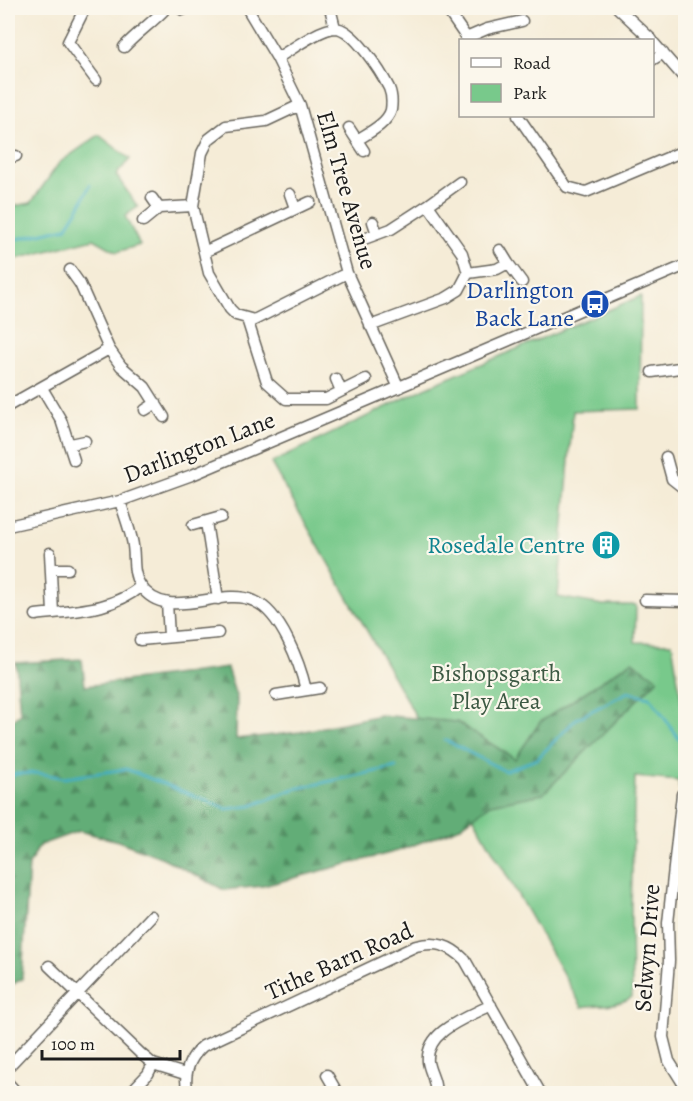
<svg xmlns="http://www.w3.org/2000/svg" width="693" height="1101" viewBox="0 0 693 1101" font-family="Alegreya,serif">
	<defs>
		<pattern id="forest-firs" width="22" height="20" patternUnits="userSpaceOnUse" patternTransform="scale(1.5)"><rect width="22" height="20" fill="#62ad77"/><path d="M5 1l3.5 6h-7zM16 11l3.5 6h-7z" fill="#508c61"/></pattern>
	</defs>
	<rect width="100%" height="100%" fill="#fbf7ec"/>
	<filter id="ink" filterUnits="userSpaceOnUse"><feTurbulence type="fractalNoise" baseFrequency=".0167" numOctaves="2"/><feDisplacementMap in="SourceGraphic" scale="12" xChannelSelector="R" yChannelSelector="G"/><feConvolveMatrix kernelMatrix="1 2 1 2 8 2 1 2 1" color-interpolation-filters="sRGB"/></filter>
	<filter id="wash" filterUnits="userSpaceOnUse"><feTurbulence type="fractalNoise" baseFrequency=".008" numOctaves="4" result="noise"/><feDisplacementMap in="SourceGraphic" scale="24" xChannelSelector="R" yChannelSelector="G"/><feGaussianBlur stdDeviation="1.35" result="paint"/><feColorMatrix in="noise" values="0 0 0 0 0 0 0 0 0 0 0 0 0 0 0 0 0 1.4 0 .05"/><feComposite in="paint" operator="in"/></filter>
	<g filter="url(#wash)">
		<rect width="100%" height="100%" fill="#f5ecd7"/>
		<path fill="#78c98b" stroke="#4a7254" stroke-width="1.5" d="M 99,135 L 130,159 L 116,175 L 138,207 L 125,216 L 140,245 L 117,252 L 94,239 L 8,261 L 8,207 L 31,203 L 59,163 Z
			M 641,296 L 640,409 L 573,411 L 558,597 L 603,605 L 636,605 L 635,642 L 672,643 L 685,723 L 685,789 L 679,788 L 679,781 L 635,777 L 631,908 L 632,997 C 617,1007 600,1004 582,1007 L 271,463 L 425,388 Z"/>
		<path fill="url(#forest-firs)" stroke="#3f644a" stroke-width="1.5" d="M 82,659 L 85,686 L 227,668 L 237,699 L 236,739 L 300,732 L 380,715 L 457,722 L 515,759 L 540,722 L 632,661 L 658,679 L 543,794 L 491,804 L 458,828 L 398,851 L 263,886 L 224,890 L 163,858 L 118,841 L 79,831 L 40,845 L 29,864 L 22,979 L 8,987 L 8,724 L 20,714 L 16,663 Z"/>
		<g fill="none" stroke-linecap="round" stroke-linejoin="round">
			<path stroke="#41adc0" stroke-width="3" d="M 8,241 L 66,228 L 80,206 L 90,185
				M 445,740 L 505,771 L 537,759 L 576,719 L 628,692 L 650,697 L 686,749
				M 8,780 L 15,774 L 38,773 L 64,778 L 126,769 L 227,809 L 251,806 L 294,789 L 396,767"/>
		</g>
	</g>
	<g filter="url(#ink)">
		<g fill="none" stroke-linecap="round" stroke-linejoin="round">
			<g stroke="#68655d" stroke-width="13">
				<path id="minor" d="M 85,8 L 68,42 L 96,80
					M 180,8 L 183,10
					M 247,8 L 277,58 L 300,105 L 347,273 L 399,388
					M 330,8 L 335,28
					M 446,8 L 468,40
					M 618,8 L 652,40
					M 466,38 L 487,29 L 522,21
					M 652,41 L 686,80
					M 124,47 C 138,32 152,23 166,8
					M 277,58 C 291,50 319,29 335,28 C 353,28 381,72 389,88 C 392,95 392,103 391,110 C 387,124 368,133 357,140
					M 652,60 L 663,53
					M 300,105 L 266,121 L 226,126 L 209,139 L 202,153 L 193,206 L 209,273 L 230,309 L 236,315 L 254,320 L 347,273
					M 518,116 L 567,187 L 586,192 L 686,150
					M 349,128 L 364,151
					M 8,158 L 16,156
					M 290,194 L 295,208
					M 152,198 L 159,208
					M 428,205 L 460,182
					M 143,221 L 159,208 L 193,206
					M 373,222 L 377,234
					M 364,239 L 391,229 L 428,205 L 462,253 L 468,273 L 459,290 L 446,298 L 370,326
					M 500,250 L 508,263
					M 204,252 L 310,202
					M 468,273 L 497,269 L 508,263 L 522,282
					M 247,319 L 267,382 L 286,399 L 326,399 L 366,379
					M 109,349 L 121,366 L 145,387 L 164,417
					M 652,372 L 686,367
					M 336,379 L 341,391
					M 42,388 L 61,420 L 74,460
					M 8,406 L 109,349 L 80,284 L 70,270
					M 145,410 L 156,403
					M 71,444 L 85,441
					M 666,457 L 672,479 L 686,490
					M 120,501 C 124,514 129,527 132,540 C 136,556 131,571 140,585 C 166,625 220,585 254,601 C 281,612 300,664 306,690
					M 206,522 L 218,599
					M 193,525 L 221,517
					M 8,526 L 120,501 L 192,475 L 686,265
					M 50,553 L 53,613
					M 51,569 L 68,569
					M 645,600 L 686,601
					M 167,603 L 169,636
					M 36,615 C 74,610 110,612 141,586
					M 140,640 L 218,633
					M 276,695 L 320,688
					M 682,794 L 668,923 L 669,961 L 663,1037 L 669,1061 L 686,1088
					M 49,966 L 141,1054 L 153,1064 L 185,1074
					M 8,1067 L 151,916
					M 327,1075 L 338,1094
					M 8,1083 L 18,1094
					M 129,1094 L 148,1074 L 153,1064
					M 188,1094 C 183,1075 188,1059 203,1046 L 416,946 C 436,941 450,945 465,960 L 541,1094
					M 435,1094 C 437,1081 430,1074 428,1062 C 425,1030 469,1017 491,1005"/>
			</g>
			<use href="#minor" stroke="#fff" stroke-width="10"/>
		</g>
	</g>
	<defs>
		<g id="bus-disc" transform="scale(1.5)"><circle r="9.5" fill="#1a4fb4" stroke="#fbf7ec"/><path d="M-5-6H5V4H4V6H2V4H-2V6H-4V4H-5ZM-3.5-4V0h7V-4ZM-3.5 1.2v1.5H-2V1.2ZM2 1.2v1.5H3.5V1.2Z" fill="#fff"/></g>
		<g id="building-disc" transform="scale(1.5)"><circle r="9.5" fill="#0f9aa8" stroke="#fbf7ec"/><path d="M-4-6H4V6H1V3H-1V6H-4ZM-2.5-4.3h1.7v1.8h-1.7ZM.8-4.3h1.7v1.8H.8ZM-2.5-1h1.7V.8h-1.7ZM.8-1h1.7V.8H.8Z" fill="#fff"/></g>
	</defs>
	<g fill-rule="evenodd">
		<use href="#bus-disc" x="595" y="304"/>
		<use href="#building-disc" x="606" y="545"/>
	</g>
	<g text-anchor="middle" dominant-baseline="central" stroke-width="4.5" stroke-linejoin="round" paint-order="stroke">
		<g font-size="24" fill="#1c1c1c" stroke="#fbf7ec">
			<text transform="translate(347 190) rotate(74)">Elm Tree Avenue</text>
			<text transform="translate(199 447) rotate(-21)">Darlington Lane</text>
			<text transform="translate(647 948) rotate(-86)">Selwyn Drive</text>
			<text transform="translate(339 961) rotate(-24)">Tithe Barn Road</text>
		</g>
		<g font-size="24" fill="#164399" stroke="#fbf7ec" text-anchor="end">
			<text x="574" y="290">Darlington<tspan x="574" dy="28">Back Lane</tspan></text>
		</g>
		<g font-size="24" fill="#0d838f" stroke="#fbf7ec" text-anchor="end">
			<text x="585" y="545">Rosedale Centre</text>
		</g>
		<g font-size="24" fill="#3c5943" stroke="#fbf7ec">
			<text x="496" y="673">Bishopsgarth<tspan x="496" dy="28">Play Area</tspan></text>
		</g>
	</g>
	<rect width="693" height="1101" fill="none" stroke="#fbf7ec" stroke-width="30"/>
	<rect x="459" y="39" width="195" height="78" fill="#fbf7ec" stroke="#a29f99" stroke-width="1.5"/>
	<rect x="471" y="58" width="30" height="9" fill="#ffffff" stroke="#a29f99" stroke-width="1.5"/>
	<text x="513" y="69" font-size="18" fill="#1c1c1c">Road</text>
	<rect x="471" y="84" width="30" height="18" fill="#78c98b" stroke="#a29f99" stroke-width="1.5"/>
	<text x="513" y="99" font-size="18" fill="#1c1c1c">Park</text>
	<path d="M42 1050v9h138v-9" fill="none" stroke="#1c1c1c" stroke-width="3"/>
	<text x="51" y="1050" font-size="18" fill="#1c1c1c" stroke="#fbf7ec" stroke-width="4.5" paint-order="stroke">100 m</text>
</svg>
